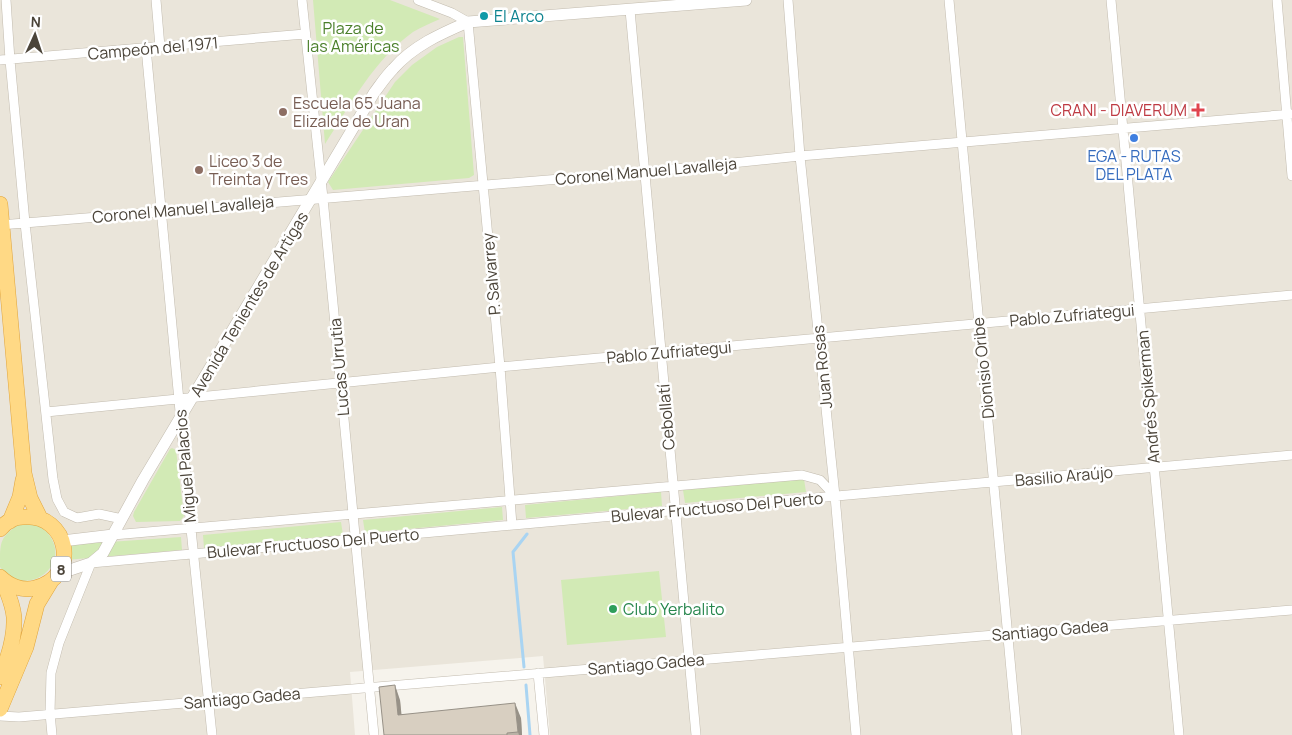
<svg xmlns="http://www.w3.org/2000/svg" width="1292" height="735" viewBox="0 0 1292 735" font-family="Manrope,sans-serif">
	<rect width="100%" height="100%" fill="#f6f3ec"/>
	<path fill="#eae5da" d="M 0,0 L 1292,0 L 1292,735 L 550,735 L 543,656 L 350,672 L 355,735 L 0,735 Z"/>
	<path fill="#d2eab5" d="M 313,0 L 390,0 L 440,19 C 431,23 421,27 413,32 C 374,60 350,105 325,144 Z
		M 459,37 L 463,37 L 474,175 L 469,178 L 333,190 L 328,182 L 395,82 L 412,65 L 437,47 Z
		M 172,448 L 176,450 L 184,516 L 180,521 L 136,522 L 133,516 L 134,512 L 170,449 Z
		M 804,479 L 806,492 L 685,503 L 683,490 Z
		M 661,492 L 662,506 L 526,518 L 525,505 Z
		M 502,507 L 503,520 L 365,533 L 363,520 Z
		M 341,522 L 343,535 L 204,548 L 203,535 Z
		M 19,524 C 25,524 33,524 38,526 C 43,528 47,532 50,536 C 71,567 25,600 0,567 C 0,540 0,538 19,524 Z
		M 181,537 L 182,550 L 66,560 L 66,545 Z
		M 659,571 L 666,637 L 567,645 L 561,580 Z"/>
	<g fill="none" stroke-linecap="round" stroke-linejoin="round">
		<path stroke="#a9d4f2" stroke-width="3" d="M 524,667 L 513,552 L 527,534
			M 526,685 L 530,735"/>
		<g stroke="#c2bbae" stroke-width="10">
			<path id="minor" d="M 6,0 L 10,60 L 25,223 L 53,479 L 57,499 L 64,512 L 77,518 L 99,514 L 122,519
				M 156,0 L 160,47
				M 302,0 L 323,198 L 374,735
				M 418,0 L 452,13 L 468,22 L 500,367 L 512,525
				M 788,0 L 800,156 L 835,496 L 856,735
				M 949,0 L 1017,735
				M 1111,0 L 1179,735
				M 1277,0 L 1292,176
				M 630,10 L 696,735
				M 146,48 L 191,529 L 212,735
				M 0,60 L 305,34
				M 0,225 L 645,172 L 800,156 L 1292,114
				M 46,412 L 500,367 L 1292,295
				M 113,535 L 802,475 L 820,480 L 835,496
				M 538,673 L 544,735
				M 0,716 L 19,717 L 1292,610
				M 52,735 L 50,713 L 51,673 L 59,643 L 91,563 L 1292,455"/>
		</g>
		<g stroke="#c2bbae" stroke-width="12">
			<path id="tertiary" d="M 62,541 L 113,535
				M 58,574 L 91,563 L 103,553 L 143,480 L 374,93 C 380,85 386,76 393,69 C 413,46 440,34 468,22 L 746,0"/>
		</g>
		<g stroke="#e0a43c" stroke-width="16">
			<path id="trunk" d="M 0,204 L 24,473 L 30,498 L 40,518
				M 10,521 L 20,497 L 23,480
				M 0,529 C 6,522 14,517 23,517 C 69,513 81,577 35,588 C 22,591 9,586 0,577
				M 0,677 C 8,659 15,637 14,617 C 13,604 7,591 2,579
				M 0,709 L 26,647 L 37,604 L 51,581"/>
		</g>
		<use href="#minor" stroke="#fff" stroke-width="9"/>
		<use href="#tertiary" stroke="#fff" stroke-width="11"/>
		<use href="#trunk" stroke="#ffd985" stroke-width="15"/>
	</g>
	<path fill="#bab2a6" d="M 400,700 L 401,714 L 521,718 L 522,735 L 384,735 Z"/>
	<path fill="#979187" d="M 395,685 L 400,700 L 403,729 L 398,715 Z
		M 515,703 L 521,718 L 522,735 L 519,735 L 518,732 Z"/>
	<path fill="#d8cfc1" stroke="#979187" d="M 395,685 L 398,715 L 515,703 L 518,732 L 507,733 L 507,735 L 384,735 L 379,687 Z"/>
	<circle fill="#0f9aa8" stroke="#fff" stroke-width="2" cx="484" cy="16" r="5"/>
	<path fill="#e0444e" stroke="#fff" stroke-width="2" d="M1195.5 102.5h5v5h5v5h-5v5h-5v-5h-5v-5h5z"/>
	<g fill="#8d6e63" stroke="#fff" stroke-width="2">
		<circle cx="283" cy="112" r="5"/>
		<circle cx="199" cy="170" r="5"/>
	</g>
	<circle fill="#3f7fe0" stroke="#fff" stroke-width="2" cx="1134" cy="138" r="5"/>
	<circle fill="#2e9e5b" stroke="#fff" stroke-width="2" cx="613" cy="609" r="5"/>
	<g text-anchor="middle" dominant-baseline="central" stroke-width="5" stroke-linejoin="round" paint-order="stroke">
		<rect fill="#fff" stroke="#817c74" stroke-width="1" x="51" y="556.5" width="20" height="25" rx="4"/>
		<g font-size="15" font-weight="bold" fill="#4b4439">
			<text x="61" y="569">8</text>
		</g>
		<g font-size="16" fill="#0d838f" stroke="#fff" text-anchor="start">
			<text x="494" y="16">El Arco</text>
		</g>
		<g font-size="16" fill="#4a7f2a" stroke="#fff">
			<text x="353" y="28">Plaza de<tspan x="353" dy="18">las Américas</tspan></text>
		</g>
		<g font-size="16" fill="#4b4439" stroke="#fff">
			<text transform="translate(153 48) rotate(-5)">Campeón del 1971</text>
			<text transform="translate(646 171) rotate(-5)">Coronel Manuel Lavalleja</text>
			<text transform="translate(183 209) rotate(-5)">Coronel Manuel Lavalleja</text>
			<text transform="translate(491 274) rotate(-95)">P. Salvarrey</text>
			<text transform="translate(249 304) rotate(-59)">Avenida Tenientes de Artigas</text>
			<text transform="translate(1072 315) rotate(-5)">Pablo Zufriategui</text>
			<text transform="translate(669 352) rotate(-5)">Pablo Zufriategui</text>
			<text transform="translate(339 367) rotate(-95)">Lucas Urrutia</text>
			<text transform="translate(822 367) rotate(-96)">Juan Rosas</text>
			<text transform="translate(983 368) rotate(-96)">Dionisio Oribe</text>
			<text transform="translate(1148 397) rotate(-95)">Andrés Spikerman</text>
			<text transform="translate(666 417) rotate(-95)">Cebollatí</text>
			<text transform="translate(185 466) rotate(-95)">Miguel Palacios</text>
			<text transform="translate(1064 476) rotate(-5)">Basilio Araújo</text>
			<text transform="translate(717 507) rotate(-5)">Bulevar Fructuoso Del Puerto</text>
			<text transform="translate(313 543) rotate(-5)">Bulevar Fructuoso Del Puerto</text>
			<text transform="translate(1050 630) rotate(-5)">Santiago Gadea</text>
			<text transform="translate(646 664) rotate(-5)">Santiago Gadea</text>
			<text transform="translate(242 698) rotate(-5)">Santiago Gadea</text>
		</g>
		<g font-size="16" fill="#785e54" stroke="#fff" text-anchor="start">
			<text x="293" y="103">Escuela 65 Juana<tspan x="293" dy="18">Elizalde de Uran</tspan></text>
			<text x="209" y="161">Liceo 3 de<tspan x="209" dy="18">Treinta y Tres</tspan></text>
		</g>
		<g font-size="16" fill="#be3a42" stroke="#fff" text-anchor="end">
			<text x="1187" y="110">CRANI - DIAVERUM</text>
		</g>
		<g font-size="16" fill="#366cbe" stroke="#fff">
			<text x="1134" y="156">EGA - RUTAS<tspan x="1134" dy="18">DEL PLATA</tspan></text>
		</g>
		<g font-size="16" fill="#27864d" stroke="#fff" text-anchor="start">
			<text x="623" y="609">Club Yerbalito</text>
		</g>
	</g>
	<g transform="translate(35 35) rotate(3)" stroke="#ffffff" stroke-width="4" paint-order="stroke">
	<path d="M0-4L9 19L0 12L-9 19Z" fill="#4b4439"/>
	<text y="-8" font-size="14" font-weight="bold" text-anchor="middle" fill="#4b4439">N</text>
	</g>
</svg>
